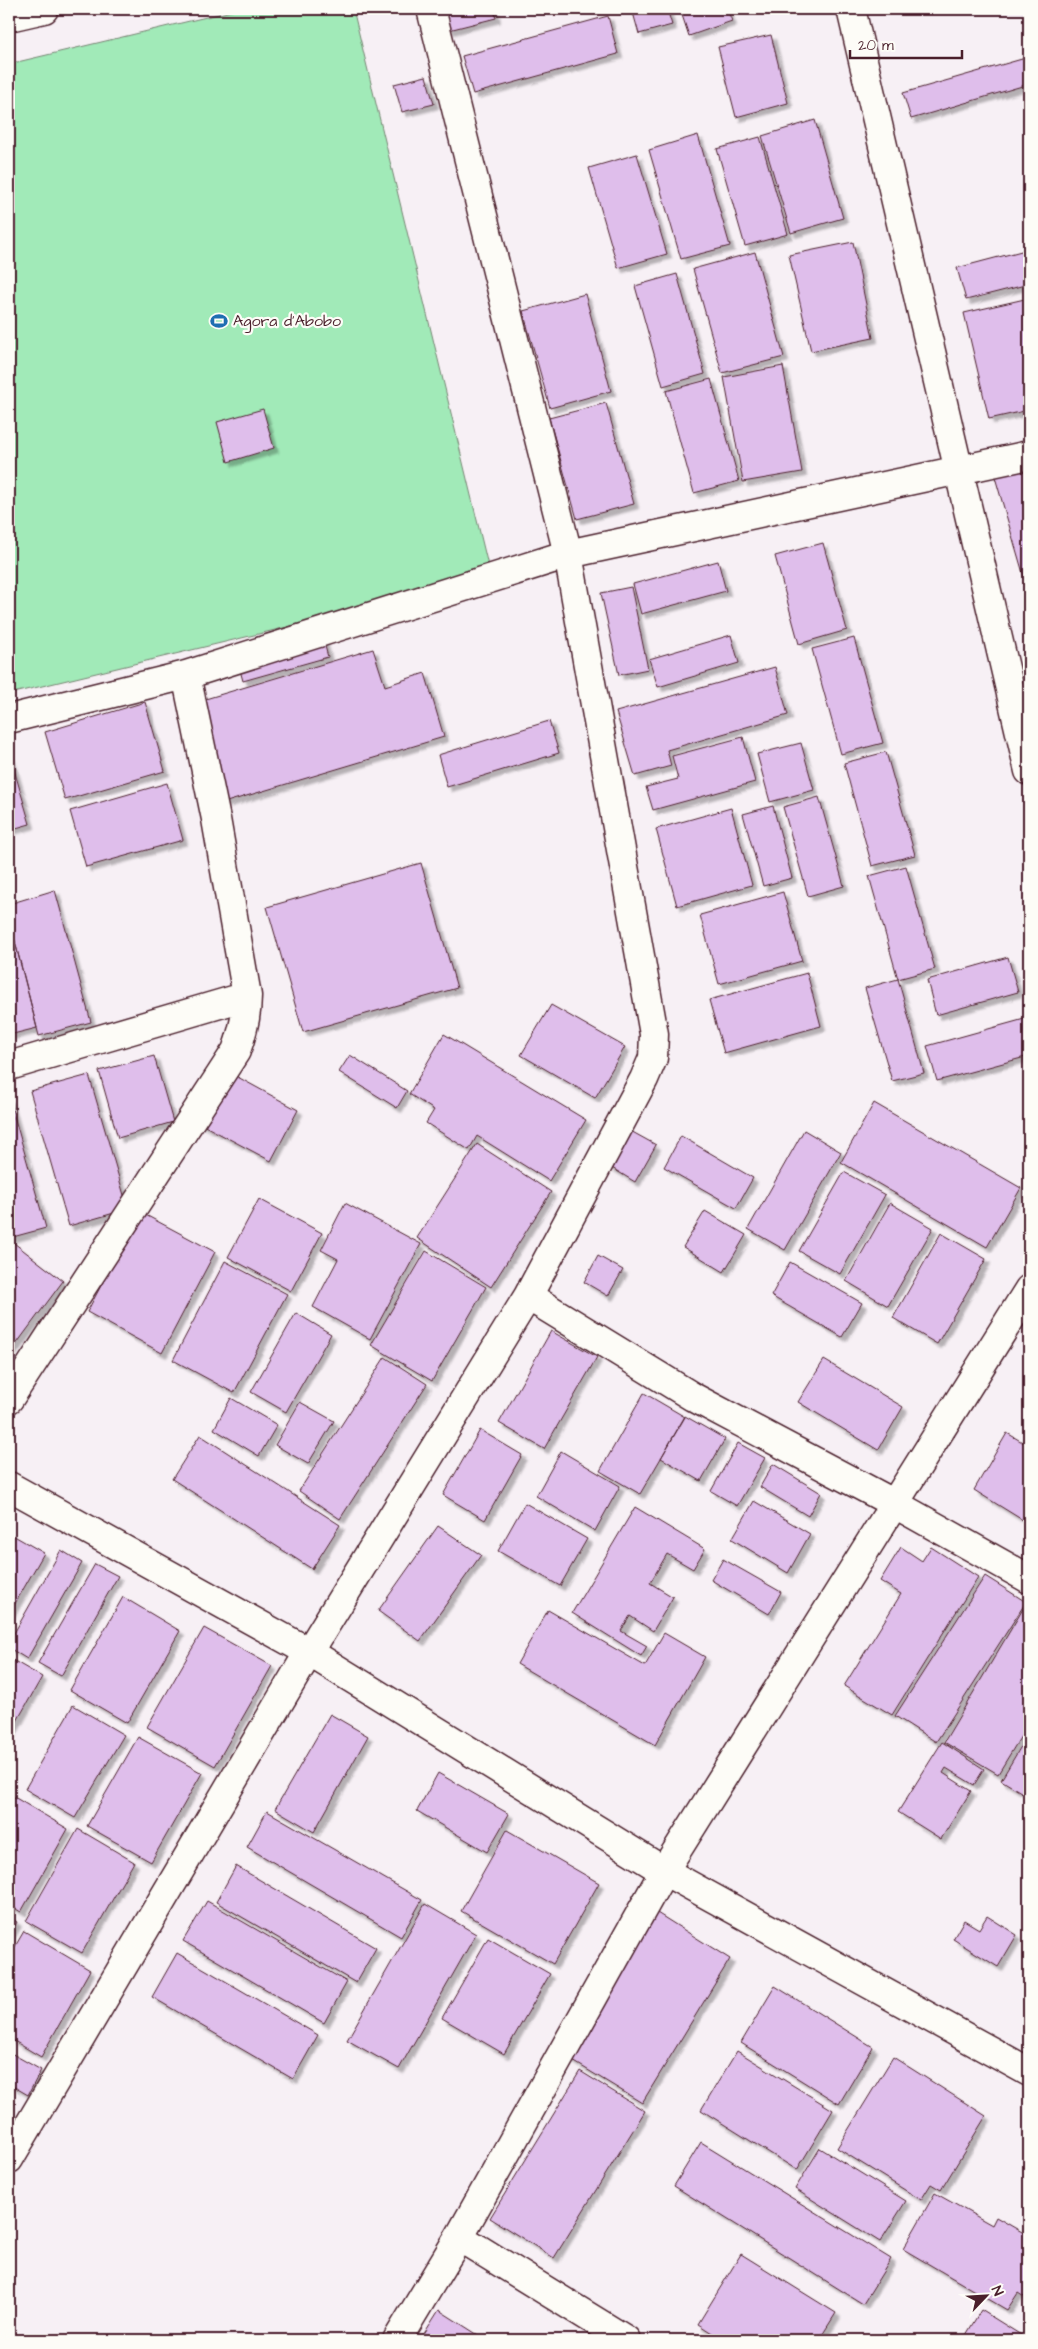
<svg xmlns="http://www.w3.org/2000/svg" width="1038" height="2349" viewBox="0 0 1038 2349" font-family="'Architects Daughter',sans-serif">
	<defs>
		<filter id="shadow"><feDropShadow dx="4.5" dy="4.5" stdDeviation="1" flood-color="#0004"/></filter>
	</defs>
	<rect width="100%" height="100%" fill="#f7f0f5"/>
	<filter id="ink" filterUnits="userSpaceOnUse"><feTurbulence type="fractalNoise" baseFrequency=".02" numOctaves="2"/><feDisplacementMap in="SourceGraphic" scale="10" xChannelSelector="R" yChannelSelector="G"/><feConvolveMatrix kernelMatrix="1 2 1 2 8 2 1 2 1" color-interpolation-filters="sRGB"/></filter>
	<g filter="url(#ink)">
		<path fill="#a1eab8" stroke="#768472" d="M 240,9 L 353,9 L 491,578 L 9,694 L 9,64 Z"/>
		<path fill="#dfbeeb" stroke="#4a1f2b" filter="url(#shadow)" d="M 443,9 L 494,9 L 496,18 L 449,30 Z
			M 632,9 L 667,9 L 672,25 L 639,34 Z
			M 680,9 L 727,9 L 732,21 L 689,36 Z
			M 608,16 L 618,54 L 473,94 L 462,56 Z
			M 771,35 L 788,103 L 736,117 L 718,47 Z
			M 1029,57 L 1029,84 L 911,119 L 903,93 Z
			M 426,76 L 434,104 L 402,112 L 394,84 Z
			M 815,120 L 843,218 L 791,233 L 762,136 Z
			M 698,135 L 730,246 L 681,259 L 649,150 Z
			M 760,137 L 788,234 L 745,246 L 717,149 Z
			M 637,154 L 667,254 L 618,268 L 589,168 Z
			M 853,242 L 873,338 L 811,351 L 789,255 Z
			M 1029,249 L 1029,284 L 966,300 L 957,268 Z
			M 755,252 L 784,357 L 722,373 L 693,269 Z
			M 677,274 L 705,374 L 663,386 L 635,286 Z
			M 585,294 L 611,391 L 550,408 L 523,311 Z
			M 1029,298 L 1029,410 L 989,419 L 964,313 Z
			M 783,366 L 802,472 L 743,482 L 724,377 Z
			M 711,379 L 739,481 L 694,493 L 666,391 Z
			M 606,403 L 634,504 L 577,519 L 549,418 Z
			M 263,409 L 274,448 L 228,462 L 217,422 Z
			M 1029,468 L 1029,587 L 1027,587 L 995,477 Z
			M 823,543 L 847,630 L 799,644 L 775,556 Z
			M 718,561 L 726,591 L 641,614 L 633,584 Z
			M 631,587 L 648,669 L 619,675 L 601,593 Z
			M 320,628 L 328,657 L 243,681 L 235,652 Z
			M 731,635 L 739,663 L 658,687 L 649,659 Z
			M 854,638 L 883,743 L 841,754 L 812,649 Z
			M 373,649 L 385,686 L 425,673 L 444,737 L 223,803 L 192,703 Z
			M 775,667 L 788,715 L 667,750 L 671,766 L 635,776 L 616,712 Z
			M 145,702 L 165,771 L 65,800 L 45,732 Z
			M 549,721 L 559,753 L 447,787 L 438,755 Z
			M 743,737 L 755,782 L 653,810 L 646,787 L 678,779 L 672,756 Z
			M 801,743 L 814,790 L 770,802 L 757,754 Z
			M 886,752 L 915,855 L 872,866 L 844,763 Z
			M 9,756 L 10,756 L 30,824 L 9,830 Z
			M 167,783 L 183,840 L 86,867 L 70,811 Z
			M 819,797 L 844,886 L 808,896 L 783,807 Z
			M 773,806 L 792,878 L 763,886 L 743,814 Z
			M 731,808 L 752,885 L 677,906 L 656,829 Z
			M 421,863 L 457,988 L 303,1032 L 267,907 Z
			M 906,866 L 935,969 L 898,979 L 869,876 Z
			M 55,890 L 91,1022 L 39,1036 L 9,918 L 9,904 Z
			M 783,892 L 802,961 L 719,984 L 700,915 Z
			M 9,918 L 37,1028 L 9,1035 Z
			M 1008,957 L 1018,992 L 936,1015 L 927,980 Z
			M 807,973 L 821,1026 L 724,1053 L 709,1000 Z
			M 898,979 L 924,1073 L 892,1081 L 865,988 Z
			M 551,1005 L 625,1047 L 595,1098 L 521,1055 Z
			M 1028,1018 L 1029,1056 L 937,1081 L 927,1046 Z
			M 444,1034 L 586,1120 L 549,1181 L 477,1136 L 469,1150 L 426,1123 L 434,1110 L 409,1094 Z
			M 350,1055 L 407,1091 L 397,1108 L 339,1072 Z
			M 154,1056 L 173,1122 L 118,1138 L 99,1071 Z
			M 89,1075 L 128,1209 L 69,1226 L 30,1091 Z
			M 234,1075 L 298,1110 L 271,1161 L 199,1123 Z
			M 9,1098 L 46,1228 L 9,1238 Z
			M 874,1103 L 1021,1188 L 987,1247 L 841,1162 Z
			M 627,1129 L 656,1145 L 635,1182 L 607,1165 Z
			M 804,1130 L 841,1152 L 785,1250 L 748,1229 Z
			M 681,1136 L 753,1178 L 736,1208 L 664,1167 Z
			M 477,1144 L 551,1192 L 491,1287 L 417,1238 Z
			M 844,1172 L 885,1195 L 840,1274 L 799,1251 Z
			M 259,1199 L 322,1233 L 291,1291 L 228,1257 Z
			M 345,1203 L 421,1244 L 370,1339 L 313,1307 L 338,1259 L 321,1250 Z
			M 890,1203 L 933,1228 L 888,1306 L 846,1281 Z
			M 705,1211 L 746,1235 L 724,1272 L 683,1247 Z
			M 140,1212 L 215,1252 L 162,1353 L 87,1312 Z
			M 941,1233 L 986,1259 L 937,1344 L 893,1318 Z
			M 14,1243 L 63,1281 L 9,1354 L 9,1250 Z
			M 426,1251 L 486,1287 L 432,1381 L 371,1345 Z
			M 598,1256 L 623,1270 L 608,1296 L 584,1282 Z
			M 225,1261 L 287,1294 L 234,1393 L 173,1360 Z
			M 790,1262 L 862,1303 L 842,1337 L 771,1296 Z
			M 296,1313 L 331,1334 L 286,1412 L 251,1392 Z
			M 551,1331 L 597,1357 L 544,1449 L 499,1423 Z
			M 385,1357 L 427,1384 L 340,1519 L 299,1491 Z
			M 824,1360 L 903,1407 L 878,1450 L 798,1402 Z
			M 644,1393 L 685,1417 L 640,1494 L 600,1471 Z
			M 231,1398 L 277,1425 L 259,1456 L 214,1429 Z
			M 300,1402 L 334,1421 L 308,1464 L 275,1445 Z
			M 685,1416 L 725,1439 L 701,1481 L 661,1458 Z
			M 480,1430 L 522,1455 L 485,1520 L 443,1495 Z
			M 1007,1433 L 1029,1446 L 1029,1524 L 974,1490 Z
			M 200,1435 L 340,1525 L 312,1569 L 172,1479 Z
			M 738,1443 L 765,1458 L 737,1506 L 711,1491 Z
			M 561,1451 L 620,1486 L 595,1531 L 536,1496 Z
			M 773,1464 L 821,1493 L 808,1516 L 760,1487 Z
			M 754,1501 L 810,1534 L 788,1573 L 732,1539 Z
			M 525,1503 L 587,1539 L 560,1586 L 498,1551 Z
			M 635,1507 L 705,1549 L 693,1569 L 667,1554 L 650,1583 L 673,1597 L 653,1631 L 630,1616 L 621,1631 L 647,1646 L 641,1656 L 572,1613 Z
			M 438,1526 L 481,1555 L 420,1641 L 378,1611 Z
			M 9,1533 L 44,1553 L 9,1614 Z
			M 901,1547 L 922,1561 L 931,1547 L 978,1577 L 892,1715 L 844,1686 L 901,1594 L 880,1581 Z
			M 61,1550 L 82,1563 L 27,1659 L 9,1648 L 9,1642 Z
			M 723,1559 L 781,1592 L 769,1614 L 711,1580 Z
			M 95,1564 L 118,1576 L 61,1676 L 38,1663 Z
			M 985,1576 L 1026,1602 L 936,1742 L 895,1716 Z
			M 123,1597 L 180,1631 L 127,1723 L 70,1690 Z
			M 1029,1599 L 1029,1711 L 1027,1714 L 1029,1715 L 1029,1723 L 998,1774 L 944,1742 Z
			M 548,1610 L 645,1666 L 664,1633 L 705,1657 L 655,1745 L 517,1664 Z
			M 204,1628 L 272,1666 L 215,1766 L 147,1727 Z
			M 9,1658 L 42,1677 L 9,1735 Z
			M 73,1705 L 124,1735 L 75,1818 L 25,1789 Z
			M 330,1714 L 368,1736 L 314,1832 L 275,1809 Z
			M 1029,1733 L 1029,1797 L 1001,1780 Z
			M 138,1737 L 202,1773 L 151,1862 L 87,1826 Z
			M 942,1742 L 984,1769 L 974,1785 L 946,1768 L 943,1773 L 971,1791 L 941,1839 L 898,1812 Z
			M 438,1773 L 509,1814 L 487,1852 L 417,1811 Z
			M 9,1794 L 68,1829 L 21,1912 L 9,1905 Z
			M 267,1811 L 422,1900 L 401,1937 L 247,1847 Z
			M 78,1829 L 134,1862 L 82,1953 L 26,1921 Z
			M 507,1830 L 599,1883 L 553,1964 L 461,1911 Z
			M 236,1866 L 376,1948 L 356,1983 L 216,1902 Z
			M 207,1901 L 347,1982 L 324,2023 L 183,1941 Z
			M 425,1904 L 476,1934 L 399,2069 L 347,2040 Z
			M 657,1913 L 730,1959 L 642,2103 L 568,2058 Z
			M 987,1916 L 1017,1935 L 998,1967 L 953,1939 L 964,1920 L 979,1929 Z
			M 9,1917 L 17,1922 L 9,1936 Z
			M 24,1931 L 90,1970 L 41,2057 L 9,2038 L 9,1957 Z
			M 488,1938 L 550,1974 L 504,2054 L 442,2018 Z
			M 177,1953 L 318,2035 L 293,2079 L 152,1997 Z
			M 775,1986 L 873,2047 L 839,2104 L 741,2043 Z
			M 737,2051 L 833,2110 L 797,2170 L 701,2110 Z
			M 9,2052 L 41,2070 L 28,2095 L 9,2084 Z
			M 893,2057 L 986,2116 L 941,2190 L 931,2184 L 921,2200 L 837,2148 Z
			M 580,2071 L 645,2111 L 554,2258 L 490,2218 Z
			M 701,2142 L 891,2259 L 863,2304 L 674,2186 Z
			M 820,2148 L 906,2201 L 880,2242 L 795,2189 Z
			M 935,2193 L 992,2225 L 996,2217 L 1029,2236 L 1029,2300 L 1018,2293 L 1007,2310 L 903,2249 Z
			M 741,2254 L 836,2313 L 819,2340 L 723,2340 L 698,2324 Z
			M 439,2310 L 486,2340 L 420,2340 Z
			M 981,2310 L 1029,2340 L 963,2340 Z"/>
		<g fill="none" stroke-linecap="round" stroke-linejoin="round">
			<g stroke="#4a1f2b" stroke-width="31">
				<path id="street" d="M 431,9 L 568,554 L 654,1034 L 653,1058 L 644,1079 L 528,1296
					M 851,9 L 1029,771
					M 9,17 L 44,9
					M 9,719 L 186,675 L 568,554 L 1029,455
					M 9,1066 L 247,996
					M 9,1399 L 236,1051 C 243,1032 247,1016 247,996 L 216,819 L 186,675
					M 9,1486 L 309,1652 L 664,1871 L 1029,2072
					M 9,2159 L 309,1652 L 528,1296 L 693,1397 L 895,1504 L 1029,1579
					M 459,2237 L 626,2340
					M 397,2340 L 459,2237 L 664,1871 L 1029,1289"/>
			</g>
			<use href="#street" stroke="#fdfcf7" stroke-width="28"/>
		</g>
	</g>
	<defs>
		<g id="stadium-bare" transform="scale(1.35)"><path d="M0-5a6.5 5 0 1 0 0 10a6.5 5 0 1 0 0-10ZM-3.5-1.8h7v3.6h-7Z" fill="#1f6fb2" stroke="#fdfcf7" stroke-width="2.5" paint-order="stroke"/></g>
	</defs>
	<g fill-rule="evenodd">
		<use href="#stadium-bare" x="219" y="321"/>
	</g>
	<g text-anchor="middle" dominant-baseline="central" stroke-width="4.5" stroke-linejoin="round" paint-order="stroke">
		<g font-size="16" fill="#4a1f2b" stroke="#fdfcf7" text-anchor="start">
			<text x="233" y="321">Agora d'Abobo</text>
		</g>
	</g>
	<rect width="1038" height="2349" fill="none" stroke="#fdfcf7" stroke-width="30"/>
	<rect x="15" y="15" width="1008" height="2319" fill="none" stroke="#4a1f2b" stroke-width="2" filter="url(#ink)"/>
	<g transform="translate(986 2296) rotate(65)" stroke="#fdfcf7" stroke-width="4" paint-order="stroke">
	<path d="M0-4L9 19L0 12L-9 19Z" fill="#4a1f2b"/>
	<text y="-8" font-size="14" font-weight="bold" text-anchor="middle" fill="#4a1f2b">N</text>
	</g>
	<path d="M850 50v8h112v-8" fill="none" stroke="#4a1f2b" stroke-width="2.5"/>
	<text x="858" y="50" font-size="15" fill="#4a1f2b" stroke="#fdfcf7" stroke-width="4" paint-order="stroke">20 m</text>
</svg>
